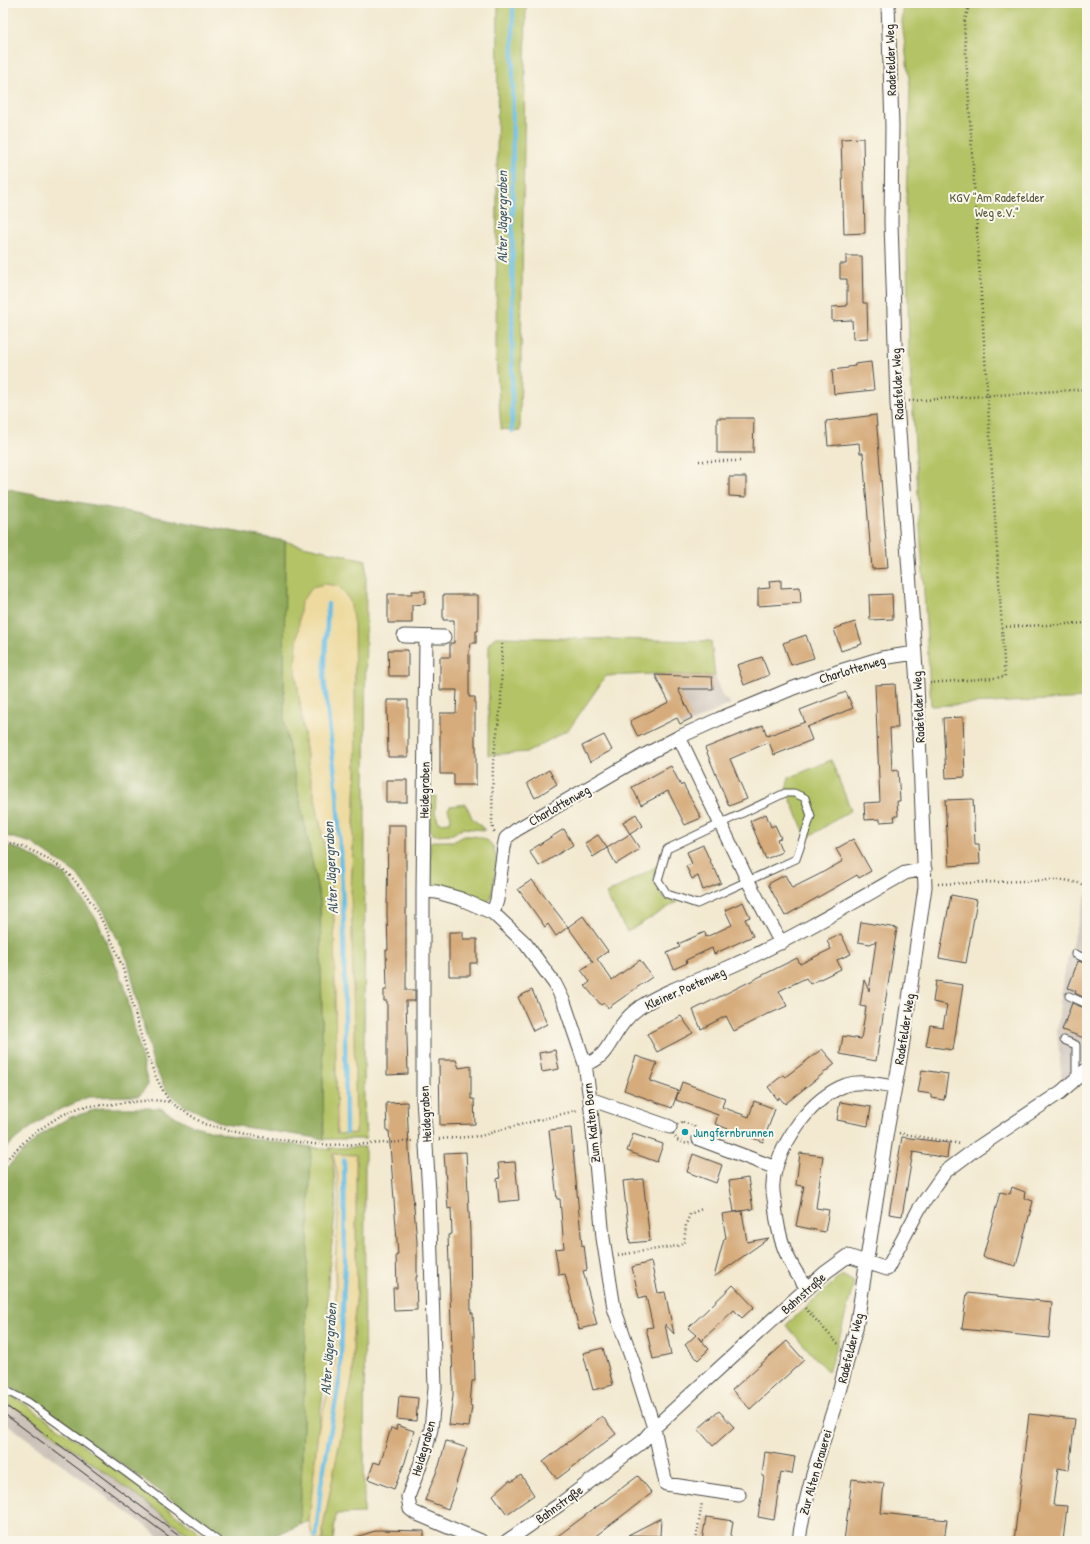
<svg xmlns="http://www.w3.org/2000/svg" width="1090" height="1544" viewBox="0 0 1090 1544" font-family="'Patrick Hand',sans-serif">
	<rect width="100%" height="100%" fill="#fbf7ec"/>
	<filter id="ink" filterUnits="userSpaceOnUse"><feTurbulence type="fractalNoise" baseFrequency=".025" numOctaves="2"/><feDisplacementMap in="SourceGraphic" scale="8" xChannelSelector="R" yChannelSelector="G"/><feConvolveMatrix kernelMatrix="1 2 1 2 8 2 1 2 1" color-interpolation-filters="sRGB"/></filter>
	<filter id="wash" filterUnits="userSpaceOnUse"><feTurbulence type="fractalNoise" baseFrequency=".012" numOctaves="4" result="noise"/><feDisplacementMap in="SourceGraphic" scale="16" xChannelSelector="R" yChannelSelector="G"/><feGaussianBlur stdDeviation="0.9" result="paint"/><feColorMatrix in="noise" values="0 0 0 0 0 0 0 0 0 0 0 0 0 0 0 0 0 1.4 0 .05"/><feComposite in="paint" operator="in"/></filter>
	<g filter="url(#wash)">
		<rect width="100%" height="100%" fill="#f2e9d0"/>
		<path fill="#ccc2b9" d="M 653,674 L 715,676 L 722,696 L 731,704 L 681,727 Z
			M 1087,892 L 1087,1057 L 1080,1066 L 1062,1082 L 1057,1032 L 1063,976 Z
			M 3,1401 L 27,1415 L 198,1541 L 166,1541 L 3,1421 Z"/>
		<path fill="#b4c365" stroke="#707748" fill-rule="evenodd" d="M 498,3 L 526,3 L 520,431 L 501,429 L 496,357 Z
			M 904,3 L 1087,3 L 1087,698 L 931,706 L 909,348 L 906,203 L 910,87 L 902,22 Z
			M 285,541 L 294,544 L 366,560 L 364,1100 L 366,1139 L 324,1139 L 320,900 L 284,723 ZM 354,625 L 356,773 L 351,892 L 356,1133 L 337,1133 L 334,913 L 327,857 L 308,763 L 295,665 Z
			M 495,637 L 711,641 L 715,676 L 653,674 L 606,676 L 569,729 L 528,752 L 488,755 L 489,643 Z
			M 831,760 L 851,810 L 807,838 L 786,789 L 789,778 Z
			M 430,796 L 436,796 L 435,812 L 439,823 L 450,822 L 451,817 L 448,809 L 450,806 L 466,804 L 472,818 L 485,830 L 462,828 L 453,834 L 434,835 L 430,830 Z
			M 464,836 C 509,834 495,870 491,899 L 487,903 L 438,886 L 432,883 L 430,877 L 430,843 L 432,841 L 455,841 Z
			M 659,865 L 654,881 L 663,897 L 677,902 L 627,932 L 606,894 Z
			M 311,1147 L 331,1150 L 328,1148 L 365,1147 L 364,1513 L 336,1514 L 333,1541 L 321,1541 L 323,1538 L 323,1527 L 353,1374 L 353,1328 L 357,1291 L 356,1252 L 356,1155 L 333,1154 L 336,1204 L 328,1281 L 328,1354 L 318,1431 L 309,1521 L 300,1525 Z
			M 3,1216 L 6,1234 L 5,1386 L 3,1385 Z
			M 842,1275 L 854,1282 L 841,1332 L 828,1372 L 786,1325 Z
			M 3,1391 L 27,1405 L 123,1474 L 211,1541 L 198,1541 L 27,1415 L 3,1401 Z"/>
		<path fill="#8fa95a" stroke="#5d6a42" d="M 3,488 L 285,541 L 284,723 L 320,900 L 324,1139 L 224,1124 L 183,1105 L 166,1090 L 153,1064 L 128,961 L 104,911 L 77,874 L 32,843 L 3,835 Z
			M 3,845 L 22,850 L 66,876 L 97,920 L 124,984 L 148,1085 L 139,1096 L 88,1097 L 48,1115 L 17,1138 L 3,1152 Z
			M 101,1108 L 160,1108 L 191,1125 L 228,1135 L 311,1147 L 300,1525 L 261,1541 L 231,1541 L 4,1382 L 6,1234 L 3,1216 L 3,1174 L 12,1162 L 41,1135 L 68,1118 Z"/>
		<path fill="#eeda9e" stroke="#8c8264" d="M 324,584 L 339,586 L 350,601 L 354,625 L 356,773 L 351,892 L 356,1133 L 337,1134 L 334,913 L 327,857 L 308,763 L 295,665 L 301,602 L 313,587 Z
			M 333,1154 L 356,1155 L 356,1252 L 357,1291 L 353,1328 L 353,1374 L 323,1527 L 323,1538 L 321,1541 L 313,1541 L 309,1521 L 318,1431 L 334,1368 L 336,1300 L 335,1265 L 339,1201 L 337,1173 Z"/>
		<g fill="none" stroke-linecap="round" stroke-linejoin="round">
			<path stroke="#6cc0e8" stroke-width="4.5" d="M 512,431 L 513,3
				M 328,604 L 324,678 L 337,794 L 344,925 L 346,1132
				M 316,1537 L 321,1485 L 340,1377 L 345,1261 L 344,1160"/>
		</g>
		<g id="blocks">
			<path fill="#d6ac7c" d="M 863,138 L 865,233 L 844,234 L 841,139 Z
				M 846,256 L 862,256 L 863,303 L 867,303 L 868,338 L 853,339 L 852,320 L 832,321 L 832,307 L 847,306 L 847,279 L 840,279 L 840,264 L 846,264 Z
				M 871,362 L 874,390 L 834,394 L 832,370 L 848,368 L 848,367 L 855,366 L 855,364 Z
				M 876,415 L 888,568 L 872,569 L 863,453 L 860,453 L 859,443 L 828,446 L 826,421 Z
				M 717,418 L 754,418 L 753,453 L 717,453 Z
				M 729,477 L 746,477 L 746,497 L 729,496 Z
				M 781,580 L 781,588 L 800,587 L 801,603 L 758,606 L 758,589 L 770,588 L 769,581 Z
				M 412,591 L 425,591 L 425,604 L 412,605 L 412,623 L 388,623 L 388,594 L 412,594 Z
				M 892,594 L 893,619 L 870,620 L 869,595 Z
				M 443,595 L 478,595 L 478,631 L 476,631 L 476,643 L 471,643 L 470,650 L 469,650 L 469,697 L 475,697 L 475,746 L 476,746 L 476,785 L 454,785 L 454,774 L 440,774 L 440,713 L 456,713 L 457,690 L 440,690 L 440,657 L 450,657 L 450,643 L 454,643 L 454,620 L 443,620 Z
				M 855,622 L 862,644 L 841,651 L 834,629 Z
				M 806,635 L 814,658 L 791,665 L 783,643 Z
				M 388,650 L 408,650 L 408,676 L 389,676 Z
				M 762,657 L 769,675 L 744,685 L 737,665 Z
				M 655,675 L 712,677 L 713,689 L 678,689 L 692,718 L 680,724 L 677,718 L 638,737 L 630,721 L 669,702 Z
				M 895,684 L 898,728 L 890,728 L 892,771 L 898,770 L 900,801 L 897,801 L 898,816 L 894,816 L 895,821 L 880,822 L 880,819 L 865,820 L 864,803 L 880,802 L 875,685 Z
				M 846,692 L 853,708 L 807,727 L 812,740 L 774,755 L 769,742 L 730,759 L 747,799 L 729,806 L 705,748 L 763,725 L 767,736 L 805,722 L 800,710 Z
				M 387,700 L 408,700 L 408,757 L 388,757 Z
				M 963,717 L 965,777 L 946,778 L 943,718 Z
				M 604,735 L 612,750 L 590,762 L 582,746 Z
				M 671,766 L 681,786 L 683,784 L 701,818 L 685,825 L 668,791 L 641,805 L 632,787 Z
				M 549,770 L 557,784 L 535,798 L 527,783 Z
				M 386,780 L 407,780 L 407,802 L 386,802 Z
				M 973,799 L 975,844 L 979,844 L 980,864 L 949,866 L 945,800 Z
				M 636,814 L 643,826 L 630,834 L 623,822 Z
				M 766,814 L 771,827 L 775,825 L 781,838 L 777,839 L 782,852 L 766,859 L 750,821 Z
				M 388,825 L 406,825 L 406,990 L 415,990 L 415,1001 L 406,1001 L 408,1074 L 387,1075 L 387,1001 L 384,1001 L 384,990 L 387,990 L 386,950 L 388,950 L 387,914 Z
				M 564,829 L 573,845 L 539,866 L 529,851 Z
				M 630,834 L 640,849 L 616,864 L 607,848 Z
				M 598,835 L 607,848 L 593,857 L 585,843 Z
				M 853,839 L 871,871 L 859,878 L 857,875 L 785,916 L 768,884 L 785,875 L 792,888 L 818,875 L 843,861 L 836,849 Z
				M 703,845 L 714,870 L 715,869 L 721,883 L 703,890 L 698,876 L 692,879 L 686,866 L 692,864 L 687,852 Z
				M 532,880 L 568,927 L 556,936 L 548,924 L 545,927 L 518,889 Z
				M 951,895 L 977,900 L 966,963 L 939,958 Z
				M 743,902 L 750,917 L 745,919 L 753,936 L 714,954 L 712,948 L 686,960 L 687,963 L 674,969 L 667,953 L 680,947 L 678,944 L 705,932 L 706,937 L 732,925 L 725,910 Z
				M 583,916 L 608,951 L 597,959 L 612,980 L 640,960 L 652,977 L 608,1008 L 604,1003 L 601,1005 L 585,986 L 590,982 L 581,970 L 593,962 L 568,927 Z
				M 861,922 L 897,928 L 876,1061 L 840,1054 L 843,1036 L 861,1039 L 866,1007 L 860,1006 L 864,980 L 869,991 L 876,941 L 870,944 L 858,942 Z
				M 449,932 L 463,932 L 463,939 L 477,939 L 477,963 L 470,963 L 470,976 L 449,976 Z
				M 841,934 L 851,954 L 837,960 L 841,969 L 810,984 L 806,978 L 779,991 L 787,1006 L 769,1014 L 769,1013 L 734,1031 L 726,1016 L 701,1029 L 693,1010 L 797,958 L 800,964 L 831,949 L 827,941 Z
				M 1078,961 L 1087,964 L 1087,999 L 1075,993 L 1076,991 L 1068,988 Z
				M 936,981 L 963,985 L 953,1050 L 926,1046 L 930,1025 L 943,1027 L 947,1005 L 933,1002 Z
				M 532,990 L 547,1024 L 533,1031 L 518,997 Z
				M 1072,1003 L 1087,1009 L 1087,1039 L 1062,1030 Z
				M 681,1016 L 693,1033 L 657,1052 L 647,1034 Z
				M 822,1049 L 835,1064 L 785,1104 L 779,1097 L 778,1100 L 768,1087 L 783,1075 L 785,1077 Z
				M 555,1050 L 559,1069 L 542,1072 L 539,1053 Z
				M 636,1056 L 657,1063 L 650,1081 L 679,1091 L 682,1082 L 725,1098 L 722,1107 L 749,1117 L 754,1101 L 775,1109 L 763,1142 L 715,1124 L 718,1115 L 676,1100 L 678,1092 L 672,1108 L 624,1090 Z
				M 439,1060 L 456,1060 L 459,1068 L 471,1066 L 471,1099 L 474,1099 L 475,1124 L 440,1125 Z
				M 922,1070 L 948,1074 L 944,1100 L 931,1098 L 931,1094 L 918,1092 Z
				M 407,1102 L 409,1150 L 417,1242 L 417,1277 L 416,1277 L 417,1310 L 394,1311 L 393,1288 L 397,1288 L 396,1255 L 398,1255 L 389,1131 L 387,1131 L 386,1103 Z
				M 840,1102 L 871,1107 L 868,1126 L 837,1120 Z
				M 571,1128 L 582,1246 L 584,1245 L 587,1270 L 583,1271 L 597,1325 L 579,1329 L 565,1274 L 559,1275 L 555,1249 L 564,1248 L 560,1199 L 557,1199 L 549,1130 Z
				M 633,1134 L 663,1144 L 657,1162 L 627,1151 Z
				M 902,1137 L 949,1143 L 947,1158 L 913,1152 L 902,1216 L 889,1214 Z
				M 466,1152 L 470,1232 L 471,1313 L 473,1313 L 474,1336 L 475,1381 L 472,1381 L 470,1405 L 472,1406 L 469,1427 L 449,1425 L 453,1396 L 453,1381 L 448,1235 L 452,1234 L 451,1208 L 448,1209 L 444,1153 Z
				M 800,1153 L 823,1156 L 816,1208 L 829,1210 L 825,1232 L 796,1226 L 804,1186 L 796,1185 Z
				M 693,1154 L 722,1165 L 716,1183 L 687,1172 Z
				M 515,1162 L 519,1200 L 499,1202 L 497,1179 L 500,1178 L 498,1163 Z
				M 748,1178 L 753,1209 L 734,1212 L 729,1181 Z
				M 643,1179 L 650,1241 L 630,1243 L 623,1181 Z
				M 1012,1187 L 1025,1192 L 1024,1198 L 1033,1201 L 1016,1266 L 983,1257 L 1000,1192 L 1010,1194 Z
				M 742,1211 L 747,1242 L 769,1238 L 714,1277 L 724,1239 L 726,1238 L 722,1214 Z
				M 651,1262 L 658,1293 L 665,1292 L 674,1334 L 665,1324 L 671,1355 L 653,1359 L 646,1328 L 653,1327 L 646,1296 L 639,1298 L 632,1267 Z
				M 733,1285 L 754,1307 L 742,1318 L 734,1310 L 701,1341 L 698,1337 L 709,1349 L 698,1360 L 685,1345 L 696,1335 L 688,1328 Z
				M 967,1293 L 1052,1302 L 1049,1338 L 962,1329 Z
				M 787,1341 L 804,1360 L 750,1409 L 732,1390 Z
				M 603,1348 L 613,1385 L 593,1390 L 583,1353 Z
				M 399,1396 L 418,1398 L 416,1421 L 397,1419 Z
				M 719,1411 L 734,1427 L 713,1446 L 698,1429 Z
				M 1029,1414 L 1075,1419 L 1069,1470 L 1058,1468 L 1053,1505 L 1067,1506 L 1063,1541 L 1014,1541 Z
				M 602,1416 L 616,1434 L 557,1479 L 543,1462 Z
				M 397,1425 L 414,1431 L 405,1462 L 394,1489 L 368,1479 L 374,1462 L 380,1464 L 391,1428 L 396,1430 Z
				M 446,1441 L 467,1448 L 455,1487 L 456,1488 L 448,1509 L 425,1500 L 439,1466 Z
				M 765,1452 L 795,1457 L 792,1474 L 781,1472 L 774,1520 L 758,1517 L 764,1477 L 762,1476 Z
				M 521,1475 L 534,1495 L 507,1514 L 493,1495 L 510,1480 L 511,1482 Z
				M 638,1476 L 652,1493 L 589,1541 L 551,1541 Z
				M 852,1479 L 884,1483 L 881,1513 L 947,1520 L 944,1541 L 844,1541 Z
				M 706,1517 L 733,1521 L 730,1541 L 702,1541 Z
				M 661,1518 L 660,1536 L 628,1535 Z
				M 378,1530 L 424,1531 L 424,1541 L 350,1541 L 350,1539 Z"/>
		</g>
	</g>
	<g filter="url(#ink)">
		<use href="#blocks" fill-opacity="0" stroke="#494844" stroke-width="1"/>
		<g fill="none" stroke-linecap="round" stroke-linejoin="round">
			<g stroke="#494844" stroke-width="9">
				<path id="lane" d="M 785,793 L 794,793 L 805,798 L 811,816 L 796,859 L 697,904 L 667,894 L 658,880 L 667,849 Z
					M 1075,954 L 1087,959
					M 1069,996 L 1087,1004
					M 1064,1040 L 1076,1045 L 1076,1080
					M 3,1389 L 28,1402 L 124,1471 L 218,1541"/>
			</g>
			<g stroke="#494844" stroke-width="15">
				<path id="street" d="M 404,636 L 444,637
					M 426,637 L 423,891 L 423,1099 L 429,1192 L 435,1388 L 431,1429 L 425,1452 L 408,1497 L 410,1509 L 415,1513 L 481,1541
					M 679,737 L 748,881 L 781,943
					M 423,891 L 437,892 L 461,899 L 493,913 L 525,943 L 555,984 L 564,1002 L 585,1064 L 590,1099 L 603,1238 L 614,1308 L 633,1362 L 654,1428 L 666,1484 L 739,1495
					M 493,913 L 497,900 L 504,847 L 506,838 L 516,830 L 643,756 L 679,737 L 719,719 L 791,689 L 837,672 L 882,658 L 915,653
					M 585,1064 C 606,1059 609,1042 621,1026 C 626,1019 633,1012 640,1007 C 669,988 703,979 734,965 C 793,938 849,905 905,873 L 925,869
					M 590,1099 L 670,1127
					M 699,1139 L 776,1168
					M 807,1288 C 787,1262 778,1239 775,1205 C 774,1198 772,1191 773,1184 C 774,1163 787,1140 799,1123 C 811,1107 827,1092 846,1085 C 861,1080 879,1085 894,1087
					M 507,1541 L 559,1505 L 642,1442 L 654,1428 L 796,1298 L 826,1272 L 848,1256 L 887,1269 L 919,1209 L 945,1172 L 977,1148 L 1061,1092 L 1087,1069
					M 799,1541 C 805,1493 820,1451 835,1405 C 843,1380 848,1354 856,1329 L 887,1131 L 902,1048 L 925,887 L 917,684 L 897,403 L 891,223 L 892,126 L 888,3"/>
			</g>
			<path stroke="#494844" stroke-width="2.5" stroke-dasharray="1 3" stroke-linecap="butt" d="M 909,401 L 1087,389
				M 699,461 L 741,461
				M 1002,627 L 1087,623
				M 930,683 L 1005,677 L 964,23 L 970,3
				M 494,832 L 492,825 L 493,761 L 501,704 L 502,644
				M 3,841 C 22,846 40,853 56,864 C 90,887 116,944 127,982 C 138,1024 146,1066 170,1102
				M 938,884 L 1053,880 L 1065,880 L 1087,885
				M 683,1122 L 694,1126 L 699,1139 L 687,1144 L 677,1140 L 670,1127 Z
				M 899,1133 L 961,1144
				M 439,1139 L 481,1136 L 500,1130 L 578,1110
				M 3,1163 L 31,1135 L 60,1116 L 81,1107 L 153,1100 L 170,1102 L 204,1124 L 254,1136 L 321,1145 L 370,1144 L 414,1141
				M 618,1255 L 677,1246 L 684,1243 L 686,1224 L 690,1214 L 702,1209
				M 805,1308 L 838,1344
				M 696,1541 L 702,1502"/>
			<use href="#lane" stroke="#fff" stroke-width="7"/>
			<use href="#street" stroke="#fff" stroke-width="13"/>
			<path stroke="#2b2b2b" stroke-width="1" d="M 3,1404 L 25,1419 L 187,1541
				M 3,1413 L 175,1541"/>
		</g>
	</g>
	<circle fill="#0f9aa8" stroke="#fbf7ec" stroke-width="1.5" cx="685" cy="1132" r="4"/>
	<g text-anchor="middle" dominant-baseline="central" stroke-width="4" stroke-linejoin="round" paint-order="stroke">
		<g font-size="13" fill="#2b2b2b" stroke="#fbf7ec">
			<text transform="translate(890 60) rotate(-92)">Radefelder Weg</text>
			<text transform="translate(897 384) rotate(-93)">Radefelder Weg</text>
			<text transform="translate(852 669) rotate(-17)">Charlottenweg</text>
			<text transform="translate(918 707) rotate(-93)">Radefelder Weg</text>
			<text transform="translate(424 790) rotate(-89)">Heidegraben</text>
			<text transform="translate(559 805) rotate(-30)">Charlottenweg</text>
			<text transform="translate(685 988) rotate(-24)">Kleiner Poetenweg</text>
			<text transform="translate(904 1029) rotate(-81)">Radefelder Weg</text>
			<text transform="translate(425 1114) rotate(-93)">Heidegraben</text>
			<text transform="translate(591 1123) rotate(-96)">Zum Kalten Born</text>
			<text transform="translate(803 1293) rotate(-42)">Bahnstraße</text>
			<text transform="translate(850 1348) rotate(-76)">Radefelder Weg</text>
			<text transform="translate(423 1448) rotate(-74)">Heidegraben</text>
			<text transform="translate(815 1472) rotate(-74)">Zur Alten Brauerei</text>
			<text transform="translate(559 1504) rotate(-36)">Bahnstraße</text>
		</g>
		<g font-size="13" fill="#54593c" stroke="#fbf7ec">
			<text x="997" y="197">KGV "Am Radefelder<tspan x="997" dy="15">Weg e.V."</tspan></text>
		</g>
		<g font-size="13" fill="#0d838f" stroke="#fbf7ec" text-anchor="start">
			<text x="693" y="1132">Jungfernbrunnen</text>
		</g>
		<g font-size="14" font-style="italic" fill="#3e5864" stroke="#fbf7ec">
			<text transform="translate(501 217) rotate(-90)">Alter Jägergraben</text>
			<text transform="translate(330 868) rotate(-93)">Alter Jägergraben</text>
			<text transform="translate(328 1349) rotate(-86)">Alter Jägergraben</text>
		</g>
	</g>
	<rect width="1090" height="1544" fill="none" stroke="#fbf7ec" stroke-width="16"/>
</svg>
